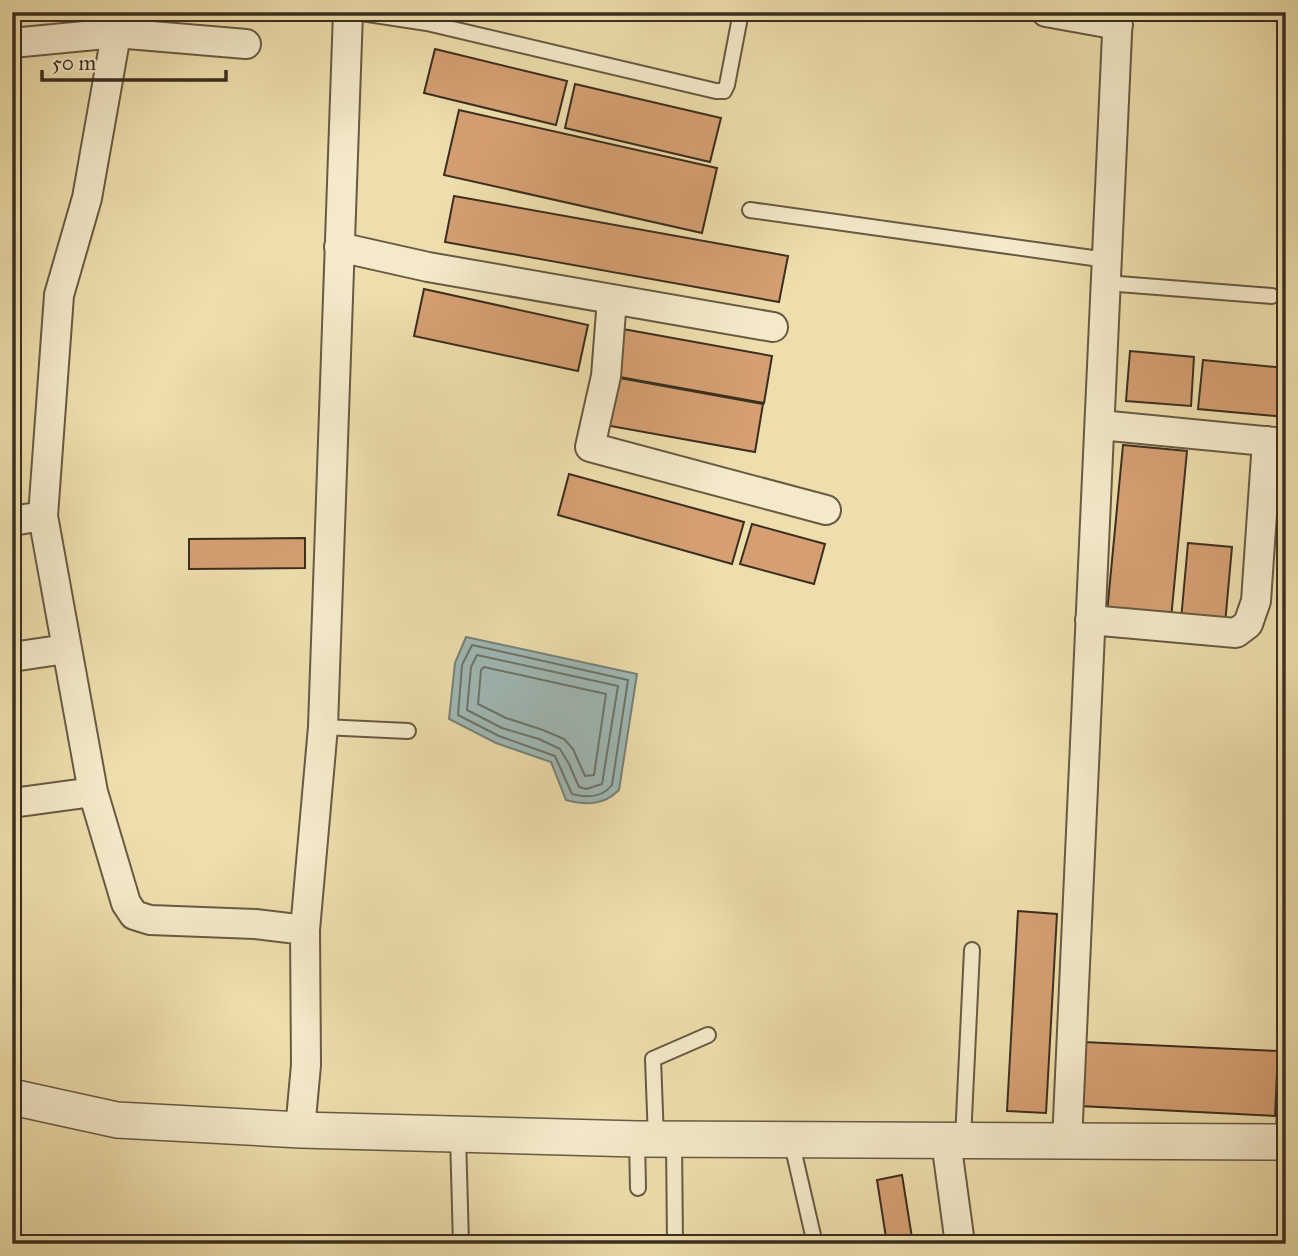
<svg xmlns="http://www.w3.org/2000/svg" width="1298" height="1256" viewBox="0 0 1298 1256" font-family="'IM FELL Great Primer',serif">
	<rect width="100%" height="100%" fill="#eedead"/>
	<filter id="stains"><feTurbulence type="fractalNoise" baseFrequency=".00286" numOctaves="4"/><feColorMatrix values="0 0 0 0 .2 0 0 0 0 .09 0 0 0 0 .02 0 0 0 .5 -.17"/></filter>
	<radialGradient id="worn" r=".72"><stop offset=".6" stop-color="#630" stop-opacity="0"/><stop offset="1" stop-color="#630" stop-opacity=".3"/></radialGradient>
	<path fill="#9fb9b6" stroke="#778179" stroke-width="2" d="M 466,637 L 637,674 L 619,790 C 603,806 586,805 566,800 L 551,762 L 496,743 L 449,719 L 455,663 Z"/>
	<g fill="none" stroke-linecap="round" stroke-linejoin="round">
		<path stroke="#6d746a" stroke-width="2" d="M 472,645 L 628,680 L 612,785 C 602,798 587,798 572,794 L 555,756 L 499,736 L 458,715 L 462,665 Z
			M 477,655 L 618,686 L 602,784 L 586,789 L 579,787 L 569,764 L 560,749 L 539,739 L 502,728 L 467,710 L 471,667 Z
			M 484,667 L 606,694 L 594,775 L 585,776 L 573,749 L 564,739 L 543,730 L 506,718 L 478,704 L 481,670 Z"/>
	</g>
	<path fill="#d59f73" stroke="#3b2e1e" stroke-width="2" d="M 435,49 L 567,81 L 556,125 L 424,93 Z
		M 575,84 L 721,118 L 710,162 L 565,128 Z
		M 459,110 L 717,168 L 702,233 L 444,175 Z
		M 454,196 L 788,256 L 779,302 L 445,242 Z
		M 424,289 L 588,325 L 578,371 L 414,336 Z
		M 623,329 L 772,356 L 764,403 L 614,376 Z
		M 1130,351 L 1194,357 L 1191,406 L 1126,401 Z
		M 1203,360 L 1286,368 L 1286,417 L 1198,409 Z
		M 614,377 L 763,404 L 755,452 L 605,425 Z
		M 1123,445 L 1187,451 L 1171,619 L 1107,613 Z
		M 569,474 L 744,522 L 732,564 L 558,515 Z
		M 752,524 L 825,544 L 814,584 L 740,564 Z
		M 305,538 L 305,568 L 189,569 L 189,539 Z
		M 1188,543 L 1232,547 L 1225,624 L 1181,620 Z
		M 1018,911 L 1057,914 L 1046,1113 L 1007,1111 Z
		M 1083,1042 L 1278,1051 L 1275,1116 L 1080,1106 Z
		M 902,1175 L 913,1244 L 887,1244 L 877,1180 Z"/>
	<g fill="none" stroke-linecap="round" stroke-linejoin="round">
		<g stroke="#685a42" stroke-width="18">
			<path id="service" d="M 355,12 L 427,23 L 716,91 L 724,91 L 727,85 L 741,12
				M 750,210 L 1107,260
				M 1106,283 L 1272,296
				M 323,727 L 408,731
				M 458,1136 L 461,1244
				M 637,1139 L 638,1188
				M 656,1139 L 653,1059 L 708,1035
				M 963,1139 L 972,950
				M 674,1140 L 675,1244
				M 791,1140 L 815,1244
				M 1283,1142 L 1286,1098"/>
		</g>
		<g stroke="#685a42" stroke-width="32">
			<path id="minor" d="M 1046,12 L 1118,25
				M 12,43 L 116,33 L 246,44
				M 339,247 L 428,267 L 773,327
				M 612,299 L 606,376 L 590,447 L 826,510
				M 1100,425 L 1285,443
				M 43,516 L 59,295 L 87,198 L 120,12
				M 12,521 L 43,516 L 93,792 L 126,903 L 134,915 L 150,920 L 255,924 L 305,930
				M 1090,620 L 1236,633 L 1248,624 L 1256,601 L 1267,441
				M 12,657 L 66,649
				M 12,803 L 93,792
				M 300,1130 L 306,1065 L 305,930 L 323,727 L 348,12
				M 946,1141 L 960,1244
				M 1067,1142 L 1118,12"/>
		</g>
		<g stroke="#685a42" stroke-width="38">
			<path id="tertiary" d="M 12,1097 L 117,1120 L 300,1130 L 637,1139 L 1286,1142"/>
		</g>
		<use href="#service" stroke="#f4eaca" stroke-width="14"/>
		<use href="#minor" stroke="#f4eaca" stroke-width="28"/>
		<use href="#tertiary" stroke="#f4eaca" stroke-width="35"/>
	</g>
	<rect width="1298" height="1256" fill="none" stroke="#eedead" stroke-width="42"/>
	<rect x="14" y="14" width="1270" height="1228" fill="none" stroke="#3b2e1e" stroke-width="3.5"/>
	<rect x="21" y="21" width="1256" height="1214" fill="none" stroke="#3b2e1e" stroke-width="2"/>
	<path d="M42 70v10h184v-10" fill="none" stroke="#3b2e1e" stroke-width="3.5"/>
	<text x="52" y="70" font-size="21" fill="#3b2e1e" stroke="#f4eaca" stroke-width="5" paint-order="stroke">50 m</text>
	<rect width="100%" height="100%" filter="url(#stains)"/>
	<rect width="100%" height="100%" fill="url(#worn)"/>
</svg>
